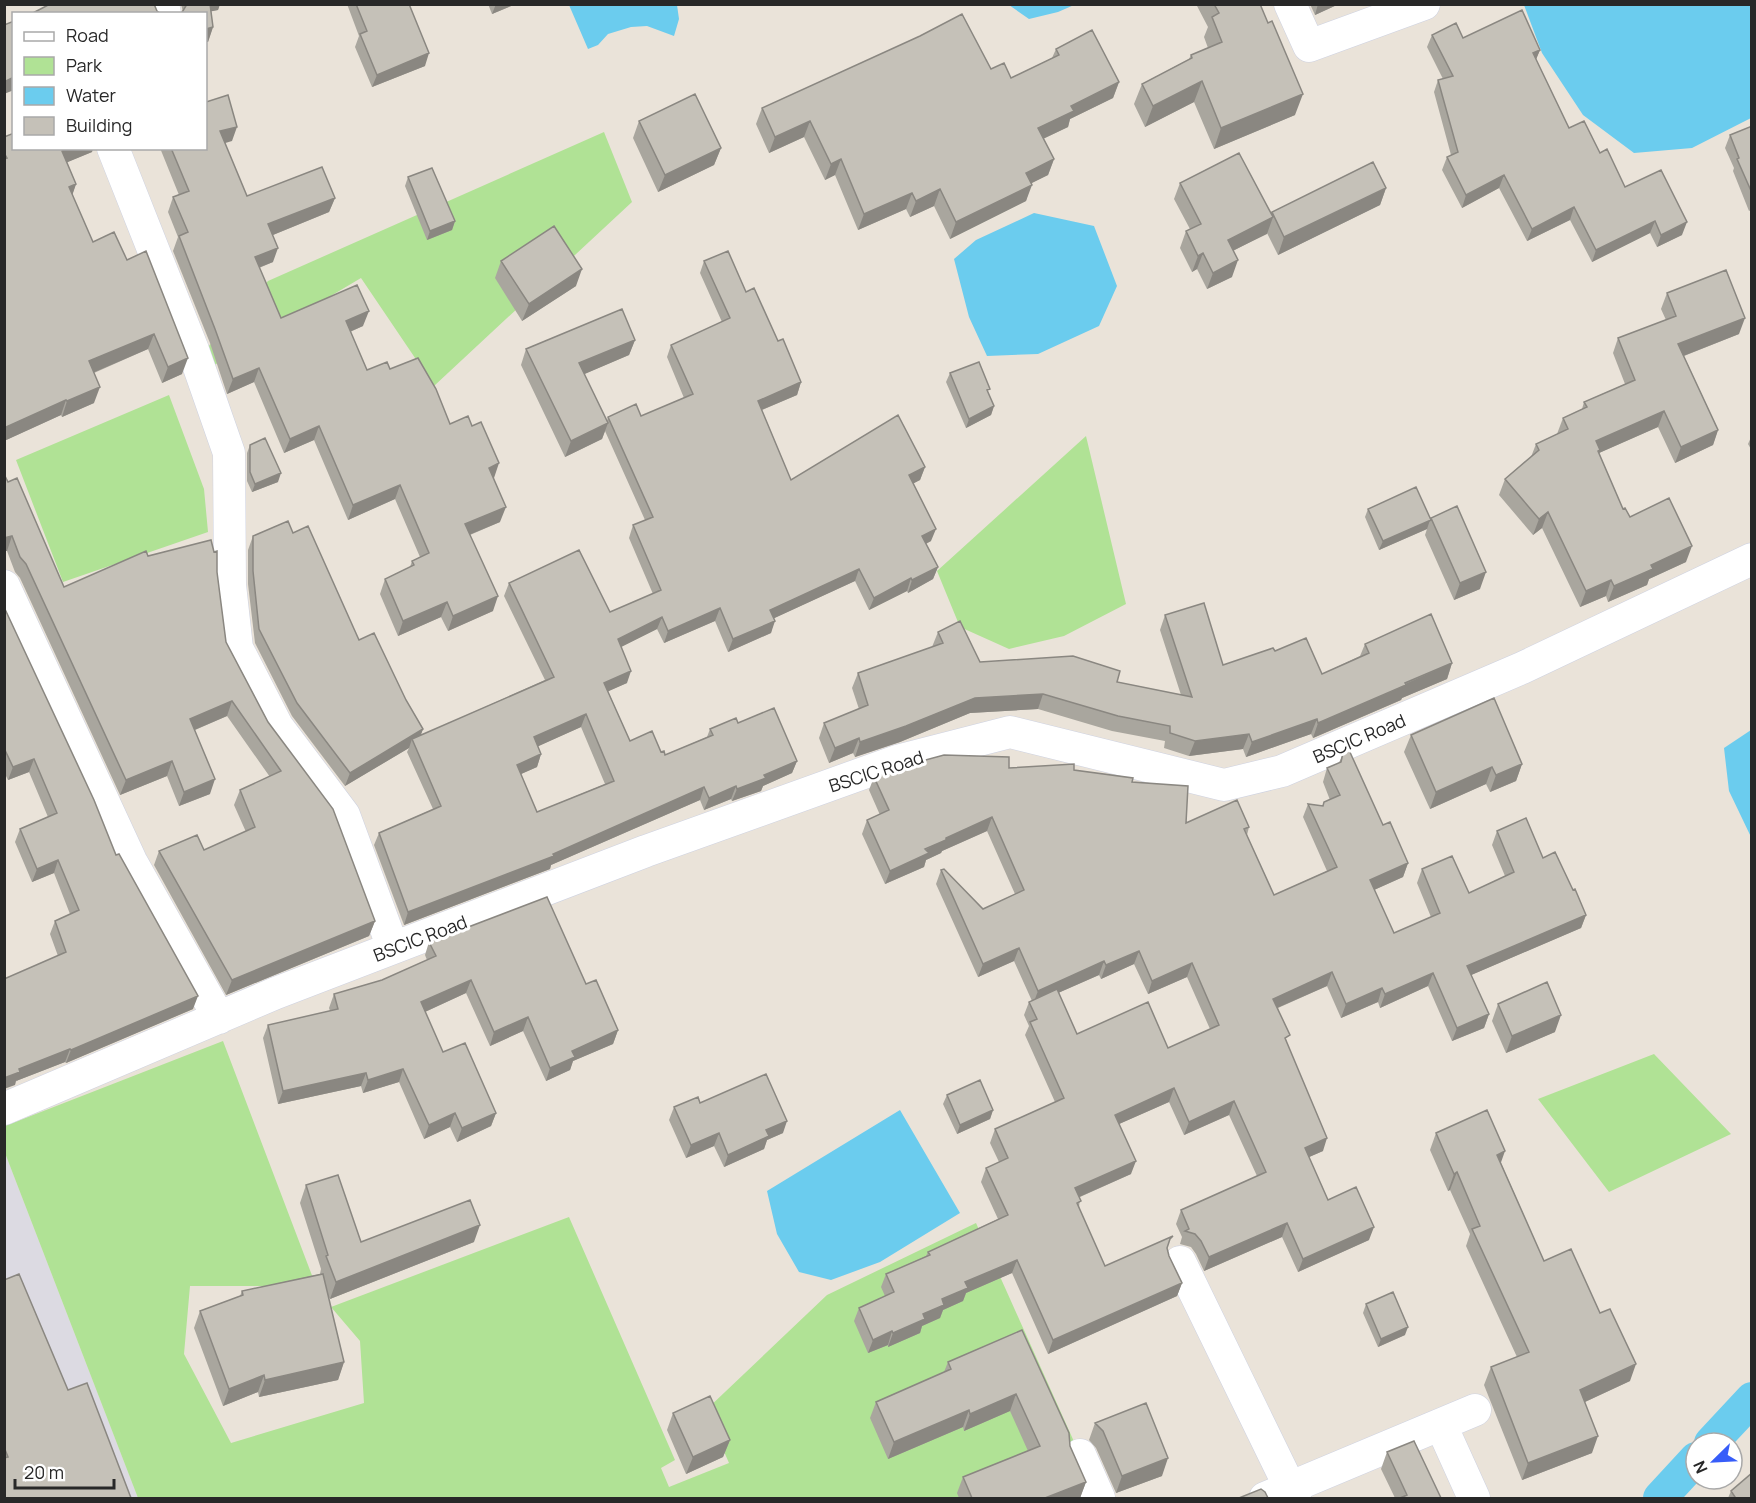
<svg xmlns="http://www.w3.org/2000/svg" width="1756" height="1503" viewBox="0 0 1756 1503" font-family="Manrope,sans-serif">
	<rect width="100%" height="100%" fill="#eae3d9"/>
	<path fill="#dcdae2" d="M 5,1153 L 138,1498 L 5,1498 Z"/>
	<path fill="#b0e295" d="M 604,132 L 632,202 L 434,386 L 361,278 L 211,367 L 207,348 L 268,281 Z
		M 169,395 L 204,489 L 208,532 L 63,582 L 16,460 Z
		M 1086,436 L 1126,604 L 1064,636 L 1009,649 L 960,627 L 937,571 Z
		M 223,1041 L 316,1286 L 190,1286 L 184,1354 L 231,1443 L 364,1403 L 360,1341 L 331,1307 L 569,1217 L 675,1460 L 661,1468 L 669,1487 L 729,1463 L 706,1410 L 827,1295 L 976,1223 L 1080,1455 L 988,1498 L 138,1498 L 5,1153 L 5,1126 Z
		M 1654,1054 L 1731,1134 L 1609,1192 L 1538,1099 Z"/>
	<path fill="#6bccee" d="M 569,5 L 677,5 L 679,19 L 674,36 L 647,26 L 631,27 L 608,34 L 598,45 L 588,49 Z
		M 1009,5 L 1074,5 L 1058,12 L 1029,19 Z
		M 1526,5 L 1751,5 L 1751,118 L 1692,148 L 1634,153 L 1583,115 L 1542,53 L 1524,5 Z
		M 1034,213 L 1094,226 L 1117,286 L 1099,326 L 1038,354 L 987,356 L 969,317 L 954,259 L 976,240 Z
		M 1751,730 L 1751,837 L 1729,791 L 1724,748 Z
		M 900,1110 L 960,1213 L 880,1262 L 831,1280 L 799,1272 L 777,1234 L 767,1191 Z"/>
	<g fill="none" stroke-linecap="round" stroke-linejoin="round">
		<path stroke="#6bccee" stroke-width="34" d="M 1711,1443 L 1752,1399
			M 1660,1498 L 1696,1459"/>
		<g stroke="#ced2e1" stroke-width="33">
			<path id="street" d="M 163,4 L 165,14
				M 1290,4 L 1309,46 L 1424,4
				M 113,148 L 193,350 L 229,453 L 230,585 L 237,648 L 277,726 L 344,815 L 393,948
				M 4,586 L 131,861 L 219,1018
				M 4,1109 L 276,993 L 646,851 L 897,761 L 1010,732 L 1224,785 L 1282,771 L 1522,668 L 1752,559
				M 1180,1262 L 1295,1498
				M 1441,1425 L 1474,1498
				M 1080,1455 L 1099,1498
				M 1265,1498 L 1475,1410"/>
		</g>
		<use href="#street" stroke="#fff" stroke-width="32"/>
	</g>
	<path fill="#a9a69e" fill-rule="evenodd" d="M 181,4 L 220,4 L 218,10 L 211,11 L 213,27 L 208,42 L 206,42 L 206,14 L 183,12 Z
		M 347,4 L 409,4 L 425,66 L 372,87 L 355,47 L 359,36 Z
		M 488,4 L 516,4 L 492,14 Z
		M 1196,4 L 1260,4 L 1295,115 L 1214,149 L 1194,102 L 1145,127 L 1134,104 L 1142,84 L 1189,59 L 1191,55 L 1208,48 L 1204,37 L 1208,27 Z
		M 1310,4 L 1339,4 L 1315,15 Z
		M 1432,35 L 1463,38 L 1540,50 L 1536,59 L 1569,128 L 1600,153 L 1625,187 L 1682,235 L 1657,247 L 1650,233 L 1592,262 L 1570,220 L 1527,241 L 1499,188 L 1462,208 L 1442,170 L 1447,157 L 1451,155 L 1434,92 L 1438,80 L 1443,79 L 1427,47 Z
		M 1056,49 L 1119,82 L 1113,98 L 1070,119 L 1068,127 L 1043,139 L 1054,159 L 1048,175 L 1031,183 L 1026,201 L 950,239 L 934,206 L 910,217 L 906,209 L 858,230 L 835,175 L 825,180 L 804,137 L 769,153 L 756,124 L 762,108 L 991,69 L 1011,78 L 1052,58 Z
		M 639,121 L 721,148 L 714,165 L 658,192 L 633,138 Z
		M 1752,126 L 1752,211 L 1751,210 L 1749,211 L 1733,171 L 1734,168 L 1725,148 L 1730,135 Z
		M 4,137 L 14,148 L 93,148 L 92,152 L 67,162 L 76,184 L 72,195 L 93,242 L 182,374 L 162,383 L 148,349 L 94,373 L 94,403 L 62,417 L 61,415 L 4,441 Z
		M 232,141 L 225,143 L 247,196 L 335,198 L 329,212 L 273,235 L 273,262 L 259,268 L 281,318 L 363,326 L 350,332 L 367,370 L 390,369 L 450,424 L 494,478 L 500,522 L 470,535 L 493,611 L 448,631 L 441,617 L 398,636 L 380,594 L 385,579 L 410,567 L 412,561 L 420,557 L 395,499 L 348,520 L 314,440 L 284,453 L 254,382 L 227,394 L 210,343 L 173,251 L 178,237 L 168,212 L 173,197 L 179,195 L 160,148 L 206,148 Z
		M 408,177 L 455,221 L 452,230 L 427,240 L 405,186 Z
		M 1180,183 L 1271,214 L 1272,212 L 1386,188 L 1380,205 L 1278,255 L 1267,233 L 1233,251 L 1232,277 L 1207,289 L 1197,269 L 1192,272 L 1180,248 L 1186,231 L 1190,229 L 1174,199 Z
		M 501,261 L 576,286 L 522,321 L 495,278 Z
		M 704,261 L 746,292 L 778,341 L 801,382 L 797,395 L 762,410 L 791,480 L 925,467 L 920,480 L 913,483 L 931,541 L 926,544 L 938,567 L 933,579 L 908,593 L 907,591 L 869,610 L 855,581 L 774,618 L 771,633 L 728,652 L 715,621 L 664,643 L 657,629 L 621,647 L 627,683 L 608,691 L 630,741 L 665,755 L 707,737 L 710,729 L 738,723 L 797,761 L 792,773 L 763,786 L 761,791 L 732,801 L 731,799 L 704,810 L 700,800 L 551,865 L 550,869 L 404,925 L 374,845 L 379,833 L 433,809 L 407,752 L 409,748 L 345,786 L 292,716 L 255,643 L 248,584 L 248,550 L 253,536 L 293,533 L 359,640 L 406,700 L 423,729 L 420,736 L 545,680 L 504,596 L 509,583 L 610,612 L 653,594 L 629,538 L 633,525 L 645,520 L 605,431 L 602,439 L 565,457 L 521,365 L 526,349 L 635,340 L 629,355 L 584,374 L 607,421 L 608,417 L 641,416 L 684,398 L 667,357 L 671,345 L 722,322 L 700,273 ZM 581,727 L 605,784 L 537,812 L 521,774 L 537,767 L 541,754 L 538,746 Z
		M 1667,293 L 1739,334 L 1684,356 L 1718,430 L 1713,445 L 1675,463 L 1658,427 L 1599,453 L 1623,509 L 1630,517 L 1686,562 L 1649,579 L 1647,585 L 1608,602 L 1606,596 L 1580,607 L 1542,528 L 1533,535 L 1499,495 L 1505,479 L 1531,457 L 1536,444 L 1557,434 L 1563,418 L 1582,409 L 1584,402 L 1625,384 L 1613,353 L 1618,338 L 1666,320 L 1661,309 Z
		M 950,373 L 988,394 L 994,406 L 991,415 L 966,428 L 946,382 Z
		M 1752,435 L 1752,451 L 1748,444 Z
		M 250,445 L 278,482 L 252,492 L 247,481 L 247,453 Z
		M 8,482 L 64,587 L 148,556 L 217,572 L 226,642 L 268,722 L 375,921 L 369,936 L 226,995 L 154,865 L 159,851 L 204,850 L 246,832 L 234,805 L 240,790 L 270,777 L 227,716 L 195,730 L 210,794 L 179,806 L 167,776 L 120,795 L 20,578 L 15,572 L 7,551 Z
		M 1368,509 L 1431,519 L 1431,518 L 1480,589 L 1454,600 L 1425,535 L 1427,529 L 1379,550 L 1365,517 Z
		M 4,607 L 116,855 L 193,1009 L 66,1063 L 65,1062 L 16,1081 L 15,1085 L 58,956 L 50,934 L 55,921 L 70,914 L 54,873 L 32,882 L 15,842 L 20,829 L 48,817 L 29,772 L 8,780 L 4,772 Z
		M 1165,615 L 1223,665 L 1275,651 L 1322,674 L 1360,656 L 1365,644 L 1452,663 L 1447,679 L 1402,698 L 1401,700 L 1313,738 L 1311,734 L 1246,757 L 1243,749 L 1189,756 L 1164,748 L 1165,741 L 1112,731 L 1038,709 L 970,713 L 900,742 L 855,757 L 853,753 L 829,763 L 819,738 L 824,723 L 859,709 L 852,688 L 858,673 L 932,647 L 938,632 L 980,662 L 1117,682 L 1181,695 L 1160,630 Z
		M 1411,735 L 1522,764 L 1516,781 L 1490,792 L 1486,784 L 1430,809 L 1404,752 Z
		M 1343,753 L 1383,825 L 1408,863 L 1403,877 L 1374,890 L 1394,933 L 1431,917 L 1417,883 L 1422,869 L 1469,893 L 1505,876 L 1492,845 L 1497,831 L 1543,858 L 1573,890 L 1586,915 L 1581,928 L 1471,975 L 1489,1014 L 1484,1028 L 1452,1041 L 1428,986 L 1380,1008 L 1378,1002 L 1341,1018 L 1327,986 L 1278,1008 L 1287,1043 L 1323,1151 L 1309,1157 L 1328,1200 L 1369,1240 L 1298,1272 L 1282,1237 L 1204,1271 L 1196,1254 L 1191,1247 L 1180,1244 L 1182,1237 L 1176,1224 L 1181,1210 L 1257,1176 L 1229,1115 L 1184,1135 L 1169,1102 L 1119,1124 L 1131,1174 L 1080,1197 L 1079,1208 L 1105,1266 L 1167,1250 L 1169,1256 L 1182,1283 L 1177,1296 L 1048,1354 L 1012,1273 L 966,1293 L 963,1301 L 943,1310 L 940,1318 L 922,1326 L 920,1333 L 888,1347 L 888,1345 L 868,1353 L 854,1321 L 859,1308 L 885,1296 L 881,1287 L 886,1274 L 926,1256 L 928,1252 L 998,1219 L 981,1182 L 986,1168 L 999,1162 L 990,1143 L 995,1129 L 1055,1102 L 1025,1035 L 1029,1026 L 1024,1015 L 1029,1002 L 1032,1001 L 1014,961 L 978,977 L 936,884 L 941,870 L 983,909 L 1015,894 L 987,831 L 942,851 L 941,853 L 926,860 L 924,867 L 885,884 L 862,834 L 867,820 L 880,815 L 869,790 L 874,777 L 1009,768 L 1074,770 L 1132,782 L 1186,823 L 1249,827 L 1247,835 L 1274,895 L 1327,871 L 1303,817 L 1308,804 L 1323,806 L 1330,800 L 1323,782 L 1327,768 L 1339,763 ZM 1134,964 L 1148,994 L 1187,977 L 1210,1029 L 1168,1048 L 1077,1034 L 1058,993 L 1099,975 L 1101,979 Z
		M 429,942 L 586,984 L 618,1030 L 613,1044 L 573,1061 L 570,1070 L 546,1081 L 523,1031 L 490,1046 L 466,993 L 425,1012 L 443,1052 L 496,1113 L 491,1126 L 457,1142 L 450,1127 L 424,1139 L 399,1082 L 363,1093 L 361,1086 L 278,1104 L 263,1038 L 268,1025 L 330,1011 L 329,1008 L 334,994 L 382,980 L 427,960 L 425,955 Z
		M 1498,1004 L 1555,1032 L 1506,1053 L 1492,1021 Z
		M 947,1095 L 993,1110 L 990,1119 L 957,1134 L 943,1104 Z
		M 700,1103 L 783,1133 L 767,1140 L 764,1149 L 724,1167 L 714,1146 L 686,1158 L 669,1120 L 674,1107 Z
		M 1436,1133 L 1501,1163 L 1544,1261 L 1630,1381 L 1585,1402 L 1592,1453 L 1522,1480 L 1484,1385 L 1491,1367 L 1517,1357 L 1466,1246 L 1470,1234 L 1450,1190 L 1448,1191 L 1430,1150 Z
		M 306,1185 L 361,1242 L 474,1242 L 330,1299 L 328,1296 L 344,1362 L 338,1380 L 259,1397 L 258,1392 L 223,1406 L 194,1328 L 200,1311 L 240,1296 L 242,1291 L 320,1274 L 321,1269 L 300,1203 Z
		M 4,1280 L 68,1390 L 4,1498 Z
		M 1366,1304 L 1405,1335 L 1378,1347 L 1363,1313 Z
		M 1022,1330 L 1070,1446 L 1086,1482 L 1080,1498 L 959,1498 L 957,1493 L 963,1477 L 1028,1451 L 1010,1411 L 964,1431 L 963,1427 L 888,1459 L 870,1418 L 876,1402 L 944,1372 L 948,1362 Z
		M 673,1413 L 730,1440 L 723,1457 L 686,1474 L 667,1430 Z
		M 1095,1423 L 1162,1476 L 1116,1493 L 1096,1448 L 1089,1440 Z
		M 1387,1452 L 1441,1498 L 1395,1498 L 1381,1469 Z
		M 1731,1491 L 1752,1498 L 1728,1498 Z"/>
	<path fill="#8a8781" d="M 206,4 L 220,4 L 218,10 L 203,13 Z
		M 496,4 L 516,4 L 492,14 Z
		M 1318,4 L 1339,4 L 1315,15 Z
		M 213,27 L 208,42 L 206,42 L 206,29 Z
		M 1540,50 L 1535,62 L 1533,53 Z
		M 429,53 L 425,66 L 372,87 L 377,75 Z
		M 14,77 L 14,90 L 4,94 L 4,82 Z
		M 1202,81 L 1194,102 L 1145,127 L 1153,106 Z
		M 1119,82 L 1113,98 L 1070,119 L 1068,127 L 1032,144 L 1038,128 L 1071,106 Z
		M 1303,94 L 1295,115 L 1214,149 L 1221,128 Z
		M 810,121 L 804,137 L 769,153 L 775,137 Z
		M 237,127 L 232,141 L 215,146 L 220,131 Z
		M 68,148 L 93,148 L 92,152 L 56,167 L 62,151 Z
		M 721,148 L 714,165 L 658,192 L 665,175 Z
		M 841,159 L 835,175 L 825,180 L 831,164 Z
		M 1054,159 L 1048,175 L 1020,189 L 1026,173 Z
		M 1504,175 L 1499,188 L 1462,208 L 1466,195 Z
		M 76,184 L 71,199 L 69,187 Z
		M 1032,185 L 1026,201 L 950,239 L 956,222 Z
		M 1386,188 L 1380,205 L 1278,255 L 1284,237 Z
		M 940,189 L 934,206 L 910,217 L 916,201 Z
		M 912,193 L 906,209 L 858,230 L 864,214 Z
		M 335,198 L 329,212 L 263,239 L 268,224 Z
		M 1574,207 L 1570,220 L 1527,241 L 1532,229 Z
		M 1273,217 L 1267,234 L 1222,256 L 1228,240 Z
		M 455,221 L 452,230 L 427,240 L 430,231 Z
		M 1655,221 L 1650,233 L 1592,262 L 1596,250 Z
		M 1687,222 L 1682,235 L 1657,247 L 1661,235 Z
		M 278,248 L 273,262 L 250,271 L 255,257 Z
		M 1203,253 L 1197,269 L 1192,272 L 1198,256 Z
		M 1238,260 L 1232,277 L 1207,289 L 1213,273 Z
		M 582,269 L 576,286 L 522,321 L 529,304 Z
		M 369,311 L 363,326 L 340,336 L 346,321 Z
		M 1745,318 L 1739,334 L 1673,360 L 1678,344 Z
		M 154,334 L 148,349 L 83,377 L 89,361 Z
		M 635,340 L 629,355 L 573,379 L 579,363 Z
		M 188,358 L 182,374 L 162,383 L 168,367 Z
		M 259,368 L 254,382 L 227,394 L 233,379 Z
		M 801,382 L 797,395 L 754,413 L 758,401 Z
		M 100,387 L 94,403 L 62,417 L 67,401 Z
		M 66,400 L 61,415 L 4,441 L 4,428 Z
		M 994,406 L 991,415 L 966,428 L 969,419 Z
		M 1664,411 L 1658,427 L 1599,453 L 1594,466 L 1596,441 Z
		M 608,423 L 602,439 L 565,457 L 571,441 Z
		M 319,426 L 314,440 L 284,453 L 290,439 Z
		M 1718,430 L 1713,445 L 1675,463 L 1681,447 Z
		M 499,463 L 494,478 L 483,482 L 489,468 Z
		M 925,467 L 920,480 L 905,488 L 909,475 Z
		M 281,473 L 278,482 L 252,492 L 255,484 Z
		M 400,485 L 395,499 L 348,520 L 353,505 Z
		M 506,507 L 500,522 L 459,539 L 465,524 Z
		M 1548,512 L 1542,528 L 1533,535 L 1539,519 Z
		M 1430,520 L 1427,529 L 1379,550 L 1383,541 Z
		M 936,529 L 931,541 L 917,548 L 922,536 Z
		M 12,536 L 7,551 L 4,551 L 4,538 Z
		M 1692,546 L 1686,562 L 1649,579 L 1647,585 L 1608,602 L 1614,586 L 1651,565 Z
		M 938,567 L 933,579 L 908,593 L 912,580 Z
		M 859,569 L 855,581 L 766,622 L 770,610 Z
		M 1486,572 L 1480,589 L 1454,600 L 1460,583 Z
		M 911,578 L 907,591 L 869,610 L 874,598 Z
		M 1611,580 L 1606,596 L 1580,607 L 1586,591 Z
		M 498,596 L 493,611 L 448,631 L 453,616 Z
		M 447,602 L 441,617 L 398,636 L 403,621 Z
		M 720,608 L 715,621 L 664,643 L 668,631 Z
		M 662,617 L 657,629 L 613,651 L 618,639 Z
		M 775,621 L 771,633 L 728,652 L 733,639 Z
		M 1452,663 L 1447,679 L 1402,698 L 1401,700 L 1313,738 L 1318,723 Z
		M 631,671 L 627,683 L 600,695 L 604,683 Z
		M 1043,694 L 1038,709 L 970,713 L 900,742 L 855,757 L 860,742 L 975,698 Z
		M 232,701 L 227,716 L 185,734 L 190,719 Z
		M 586,714 L 581,727 L 530,750 L 534,737 Z
		M 1317,719 L 1311,734 L 1246,757 L 1252,742 Z
		M 423,729 L 418,743 L 412,739 L 409,748 L 345,786 L 350,773 Z
		M 1249,734 L 1243,749 L 1189,756 L 1195,741 Z
		M 859,738 L 853,753 L 829,763 L 835,748 Z
		M 541,754 L 537,767 L 512,778 L 517,765 Z
		M 34,759 L 29,772 L 8,780 L 13,767 Z
		M 172,761 L 167,776 L 120,795 L 126,780 Z
		M 797,761 L 792,773 L 763,786 L 761,791 L 732,801 L 737,789 L 764,775 Z
		M 1522,764 L 1516,781 L 1490,792 L 1496,775 Z
		M 1492,767 L 1486,784 L 1430,809 L 1436,792 Z
		M 215,779 L 210,794 L 179,806 L 184,792 Z
		M 736,786 L 731,799 L 704,810 L 709,798 Z
		M 704,787 L 700,800 L 551,865 L 550,869 L 404,925 L 408,912 L 553,854 Z
		M 992,817 L 987,831 L 942,851 L 941,853 L 926,860 L 924,867 L 885,884 L 890,871 L 946,838 Z
		M 58,860 L 54,873 L 32,882 L 37,869 Z
		M 1408,863 L 1403,877 L 1365,894 L 1370,880 Z
		M 1586,915 L 1581,928 L 1462,979 L 1467,966 Z
		M 375,921 L 369,936 L 226,995 L 232,980 Z
		M 1019,948 L 1014,961 L 978,977 L 983,964 Z
		M 1139,951 L 1134,964 L 1101,979 L 1106,965 Z
		M 1104,961 L 1099,975 L 1033,1004 L 1038,991 Z
		M 1192,963 L 1187,977 L 1148,994 L 1152,981 Z
		M 1332,972 L 1327,986 L 1268,1012 L 1273,999 Z
		M 1433,973 L 1428,986 L 1380,1008 L 1385,994 Z
		M 471,980 L 466,993 L 416,1016 L 421,1002 Z
		M 1382,988 L 1378,1002 L 1341,1018 L 1346,1004 Z
		M 198,996 L 193,1009 L 66,1063 L 71,1050 Z
		M 1489,1014 L 1484,1028 L 1452,1041 L 1457,1028 Z
		M 1561,1015 L 1555,1032 L 1506,1053 L 1512,1036 Z
		M 528,1017 L 523,1031 L 490,1046 L 494,1032 Z
		M 618,1030 L 613,1044 L 573,1061 L 570,1070 L 546,1081 L 550,1068 L 572,1051 Z
		M 70,1049 L 65,1062 L 16,1081 L 15,1085 L 4,1089 L 4,1078 L 19,1069 Z
		M 403,1069 L 399,1082 L 363,1093 L 368,1080 Z
		M 366,1073 L 361,1086 L 278,1104 L 283,1091 Z
		M 1174,1088 L 1169,1102 L 1110,1128 L 1115,1115 Z
		M 1234,1101 L 1229,1115 L 1184,1135 L 1189,1122 Z
		M 993,1110 L 990,1119 L 957,1134 L 960,1125 Z
		M 455,1113 L 450,1127 L 424,1139 L 429,1125 Z
		M 496,1113 L 491,1126 L 457,1142 L 462,1128 Z
		M 787,1121 L 783,1133 L 767,1140 L 764,1149 L 724,1167 L 728,1155 L 766,1130 Z
		M 719,1133 L 714,1146 L 686,1158 L 691,1145 Z
		M 1327,1138 L 1323,1151 L 1300,1161 L 1305,1148 Z
		M 1505,1151 L 1499,1168 L 1497,1155 Z
		M 1136,1161 L 1131,1174 L 1070,1201 L 1075,1188 Z
		M 1457,1172 L 1450,1190 L 1448,1191 L 1454,1174 Z
		M 1287,1223 L 1282,1237 L 1204,1271 L 1209,1257 Z
		M 480,1225 L 474,1242 L 330,1299 L 336,1282 Z
		M 1374,1227 L 1369,1240 L 1298,1272 L 1303,1259 Z
		M 1017,1260 L 1012,1273 L 966,1293 L 963,1301 L 943,1310 L 940,1318 L 922,1326 L 920,1333 L 888,1347 L 893,1333 L 923,1314 L 942,1299 L 965,1282 Z
		M 1182,1283 L 1177,1296 L 1048,1354 L 1053,1340 Z
		M 1408,1327 L 1405,1335 L 1378,1347 L 1381,1339 Z
		M 892,1331 L 888,1345 L 868,1353 L 873,1340 Z
		M 344,1362 L 338,1380 L 259,1397 L 265,1380 Z
		M 1636,1364 L 1630,1381 L 1574,1407 L 1580,1390 Z
		M 264,1375 L 258,1392 L 223,1406 L 229,1389 Z
		M 1016,1394 L 1010,1411 L 964,1431 L 970,1414 Z
		M 969,1410 L 963,1427 L 888,1459 L 894,1442 Z
		M 1598,1436 L 1592,1453 L 1522,1480 L 1528,1463 Z
		M 730,1440 L 723,1457 L 686,1474 L 693,1457 Z
		M 1168,1458 L 1162,1476 L 1116,1493 L 1122,1476 Z
		M 1086,1482 L 1080,1498 L 1045,1498 Z"/>
	<path fill="#c5c1b8" stroke="#8a8781" stroke-width="1.5" fill-rule="evenodd" d="M 50,4 L 154,4 L 157,11 L 161,14 L 31,14 Z
		M 187,4 L 210,4 L 213,27 L 206,29 L 206,14 L 181,14 Z
		M 356,4 L 409,4 L 429,53 L 377,75 L 360,34 L 367,31 Z
		M 1214,4 L 1260,4 L 1268,23 L 1272,21 L 1303,94 L 1221,128 L 1202,81 L 1153,106 L 1142,84 L 1192,58 L 1191,55 L 1222,42 L 1212,17 L 1219,13 Z
		M 1522,10 L 1540,50 L 1533,53 L 1569,128 L 1584,121 L 1600,153 L 1607,149 L 1625,187 L 1661,170 L 1687,222 L 1661,235 L 1655,221 L 1596,250 L 1574,207 L 1532,229 L 1504,175 L 1466,195 L 1447,157 L 1458,152 L 1438,80 L 1453,76 L 1432,35 L 1456,23 L 1463,38 Z
		M 962,14 L 991,69 L 1004,63 L 1011,78 L 1059,55 L 1056,49 L 1092,30 L 1119,82 L 1071,106 L 1074,111 L 1038,128 L 1054,159 L 1026,173 L 1032,185 L 956,222 L 940,189 L 916,201 L 912,193 L 864,214 L 841,159 L 831,164 L 810,121 L 775,137 L 762,108 L 920,36 Z
		M 14,21 L 14,77 L 4,82 L 4,25 Z
		M 695,94 L 721,148 L 665,175 L 639,121 Z
		M 228,95 L 237,127 L 220,131 L 247,196 L 322,167 L 335,198 L 268,224 L 278,248 L 255,257 L 281,318 L 357,285 L 369,311 L 346,321 L 367,370 L 387,362 L 390,369 L 418,358 L 436,389 L 450,424 L 468,416 L 472,426 L 481,422 L 499,463 L 489,468 L 506,507 L 465,524 L 498,596 L 453,616 L 447,602 L 403,621 L 385,579 L 414,565 L 412,561 L 429,553 L 400,485 L 353,505 L 319,426 L 290,439 L 259,368 L 233,379 L 215,329 L 179,236 L 188,232 L 173,197 L 189,191 L 171,148 L 206,148 L 206,102 Z
		M 1752,126 L 1752,193 L 1737,159 L 1739,158 L 1730,135 Z
		M 14,133 L 14,148 L 68,148 L 62,151 L 76,184 L 69,187 L 93,242 L 114,232 L 127,260 L 146,251 L 188,358 L 168,367 L 154,334 L 89,361 L 100,387 L 67,401 L 66,400 L 4,428 L 4,159 L 7,158 L 4,153 L 4,137 Z
		M 1239,153 L 1273,217 L 1228,240 L 1238,260 L 1213,273 L 1203,253 L 1198,256 L 1186,231 L 1201,224 L 1180,183 Z
		M 1373,162 L 1386,188 L 1284,237 L 1272,212 Z
		M 432,168 L 455,221 L 430,231 L 408,177 Z
		M 554,226 L 582,269 L 529,304 L 501,261 Z
		M 728,251 L 746,292 L 754,288 L 778,341 L 783,339 L 801,382 L 758,401 L 791,480 L 898,415 L 925,467 L 909,475 L 936,529 L 922,536 L 938,567 L 912,580 L 911,578 L 874,598 L 859,569 L 770,610 L 775,621 L 733,639 L 720,608 L 668,631 L 662,617 L 618,639 L 631,671 L 604,683 L 630,741 L 652,731 L 661,752 L 664,751 L 665,755 L 713,735 L 710,729 L 736,718 L 738,723 L 774,708 L 797,761 L 764,775 L 766,778 L 737,789 L 736,786 L 709,798 L 704,787 L 553,854 L 554,856 L 408,912 L 379,833 L 441,806 L 412,739 L 554,677 L 509,583 L 579,550 L 610,612 L 661,590 L 633,525 L 653,517 L 608,417 L 636,404 L 641,416 L 693,394 L 671,345 L 730,318 L 704,261 ZM 586,714 L 614,781 L 537,812 L 517,765 L 541,754 L 534,737 Z
		M 1726,270 L 1745,318 L 1678,344 L 1718,430 L 1681,447 L 1664,411 L 1596,441 L 1600,450 L 1598,451 L 1623,509 L 1625,508 L 1630,517 L 1669,498 L 1692,546 L 1651,565 L 1653,569 L 1614,586 L 1611,580 L 1586,591 L 1548,512 L 1539,519 L 1505,479 L 1539,450 L 1536,444 L 1568,429 L 1563,418 L 1587,407 L 1584,402 L 1635,380 L 1618,338 L 1676,316 L 1667,293 Z
		M 622,309 L 635,340 L 579,363 L 608,423 L 571,441 L 526,349 Z
		M 979,362 L 990,389 L 987,390 L 994,406 L 969,419 L 950,373 Z
		M 265,438 L 281,473 L 255,484 L 250,472 L 250,445 Z
		M 4,474 L 8,482 L 17,478 L 64,587 L 146,551 L 148,556 L 211,540 L 214,552 L 217,551 L 217,572 L 226,642 L 268,722 L 333,809 L 375,921 L 232,980 L 159,851 L 197,835 L 204,850 L 255,827 L 240,790 L 281,771 L 232,701 L 190,719 L 215,779 L 184,792 L 172,761 L 126,780 L 26,564 L 20,557 L 12,536 L 4,538 Z
		M 1416,487 L 1431,520 L 1383,541 L 1368,509 Z
		M 1457,506 L 1486,572 L 1460,583 L 1431,518 Z
		M 288,521 L 293,533 L 308,526 L 359,640 L 374,633 L 406,700 L 423,729 L 350,773 L 297,703 L 259,629 L 253,571 L 253,536 Z
		M 1204,603 L 1223,665 L 1273,648 L 1275,651 L 1306,638 L 1322,674 L 1369,653 L 1365,644 L 1431,614 L 1452,663 L 1405,683 L 1406,685 L 1318,723 L 1317,719 L 1252,742 L 1249,734 L 1195,741 L 1170,733 L 1170,726 L 1118,716 L 1043,694 L 975,698 L 906,726 L 860,742 L 859,738 L 835,748 L 824,723 L 868,705 L 858,673 L 943,643 L 938,632 L 960,621 L 980,662 L 1073,656 L 1120,671 L 1117,682 L 1192,697 L 1165,615 Z
		M 4,607 L 94,800 L 116,855 L 119,854 L 198,996 L 71,1050 L 70,1049 L 19,1069 L 20,1072 L 4,1078 L 4,979 L 66,952 L 55,921 L 79,910 L 58,860 L 37,869 L 20,829 L 57,813 L 34,759 L 13,767 L 4,748 Z
		M 1494,698 L 1522,764 L 1496,775 L 1492,767 L 1436,792 L 1411,735 Z
		M 1349,750 L 1383,825 L 1390,822 L 1408,863 L 1370,880 L 1394,933 L 1440,913 L 1422,869 L 1452,856 L 1469,893 L 1514,872 L 1497,831 L 1526,818 L 1543,858 L 1555,852 L 1573,890 L 1575,889 L 1586,915 L 1467,966 L 1489,1014 L 1457,1028 L 1433,973 L 1385,994 L 1382,988 L 1346,1004 L 1332,972 L 1273,999 L 1290,1035 L 1285,1038 L 1327,1138 L 1305,1148 L 1328,1200 L 1356,1187 L 1374,1227 L 1303,1259 L 1287,1223 L 1209,1257 L 1201,1241 L 1195,1234 L 1185,1231 L 1189,1229 L 1181,1210 L 1266,1172 L 1234,1101 L 1189,1122 L 1174,1088 L 1115,1115 L 1136,1161 L 1075,1188 L 1081,1201 L 1077,1203 L 1105,1266 L 1173,1236 L 1170,1239 L 1167,1248 L 1169,1256 L 1182,1283 L 1053,1340 L 1017,1260 L 965,1282 L 968,1288 L 942,1299 L 944,1305 L 923,1314 L 925,1319 L 893,1333 L 892,1331 L 873,1340 L 859,1308 L 894,1292 L 886,1274 L 930,1255 L 928,1252 L 1008,1215 L 986,1168 L 1008,1158 L 995,1129 L 1064,1098 L 1030,1022 L 1037,1019 L 1029,1002 L 1057,989 L 1077,1034 L 1148,1002 L 1168,1048 L 1219,1025 L 1192,963 L 1152,981 L 1139,951 L 1106,965 L 1104,961 L 1038,991 L 1019,948 L 983,964 L 941,870 L 944,869 L 983,909 L 1024,890 L 992,817 L 946,838 L 946,840 L 925,849 L 929,853 L 890,871 L 867,820 L 889,810 L 874,777 L 907,765 L 944,755 L 1009,757 L 1009,768 L 1074,764 L 1074,770 L 1133,778 L 1132,782 L 1188,786 L 1186,823 L 1237,800 L 1249,827 L 1244,829 L 1274,895 L 1337,867 L 1308,804 L 1323,806 L 1324,802 L 1340,795 L 1327,768 L 1341,762 L 1343,753 Z
		M 547,897 L 586,984 L 596,980 L 618,1030 L 572,1051 L 575,1057 L 550,1068 L 528,1017 L 494,1032 L 471,980 L 421,1002 L 443,1052 L 465,1043 L 496,1113 L 462,1128 L 455,1113 L 429,1125 L 403,1069 L 368,1080 L 366,1073 L 283,1091 L 268,1025 L 338,1009 L 334,994 L 382,980 L 436,956 L 429,942 Z
		M 1547,982 L 1561,1015 L 1512,1036 L 1498,1004 Z
		M 766,1074 L 787,1121 L 766,1130 L 769,1136 L 728,1155 L 719,1133 L 691,1145 L 674,1107 L 698,1097 L 700,1103 Z
		M 980,1080 L 993,1110 L 960,1125 L 947,1095 Z
		M 1487,1110 L 1505,1151 L 1497,1155 L 1544,1261 L 1571,1249 L 1600,1313 L 1610,1309 L 1636,1364 L 1580,1390 L 1598,1436 L 1528,1463 L 1491,1367 L 1529,1352 L 1472,1229 L 1480,1226 L 1457,1172 L 1454,1174 L 1436,1133 Z
		M 338,1175 L 361,1242 L 470,1200 L 480,1225 L 336,1282 L 326,1256 L 328,1255 L 306,1185 Z
		M 19,1274 L 68,1390 L 87,1383 L 131,1498 L 4,1498 L 4,1458 L 8,1457 L 4,1447 L 4,1280 Z
		M 323,1274 L 344,1362 L 265,1380 L 264,1375 L 229,1389 L 200,1311 L 243,1295 L 242,1291 Z
		M 1393,1292 L 1408,1327 L 1381,1339 L 1366,1304 Z
		M 1022,1330 L 1069,1433 L 1070,1446 L 1086,1482 L 1045,1498 L 972,1498 L 963,1477 L 1040,1446 L 1016,1394 L 970,1414 L 969,1410 L 894,1442 L 876,1402 L 951,1369 L 948,1362 Z
		M 710,1396 L 730,1440 L 693,1457 L 673,1413 Z
		M 1146,1403 L 1168,1458 L 1122,1476 L 1103,1431 L 1095,1423 Z
		M 1414,1441 L 1441,1498 L 1400,1498 L 1407,1495 L 1387,1452 Z
		M 1752,1473 L 1752,1498 L 1733,1498 L 1735,1497 L 1731,1491 Z
		M 1261,1489 L 1265,1492 L 1268,1498 L 1239,1498 Z"/>
	<g text-anchor="middle" dominant-baseline="central" stroke-width="6" stroke-linejoin="round" paint-order="stroke">
		<g font-size="18" fill="#282828" stroke="#fff">
			<text transform="translate(1359 738) rotate(-23)">BSCIC Road</text>
			<text transform="translate(876 771) rotate(-18)">BSCIC Road</text>
			<text transform="translate(420 938) rotate(-21)">BSCIC Road</text>
		</g>
	</g>
	<rect width="1756" height="1503" fill="none" stroke="#282828" stroke-width="12"/>
	<rect x="12" y="12" width="195" height="138" fill="#ffffff" stroke="#a9a9a9" stroke-width="1.5"/>
	<rect x="24" y="32" width="30" height="9" fill="#ffffff" stroke="#a9a9a9" stroke-width="1.5"/>
	<text x="66" y="42" font-size="18" fill="#282828">Road</text>
	<rect x="24" y="57" width="30" height="18" fill="#b0e295" stroke="#a9a9a9" stroke-width="1.5"/>
	<text x="66" y="72" font-size="18" fill="#282828">Park</text>
	<rect x="24" y="87" width="30" height="18" fill="#6bccee" stroke="#a9a9a9" stroke-width="1.5"/>
	<text x="66" y="102" font-size="18" fill="#282828">Water</text>
	<rect x="24" y="117" width="30" height="18" fill="#c5c1b8" stroke="#a9a9a9" stroke-width="1.5"/>
	<text x="66" y="132" font-size="18" fill="#282828">Building</text>
	<g transform="translate(1714 1461) rotate(246)"><circle r="28" fill="#ffffff" stroke="#a9a9a9" stroke-width="1.5"/>
	<path d="M0-4.5L10 22L0 15L-10 22Z" fill="#375df9"/>
	<text y="-9" font-size="16" font-weight="bold" text-anchor="middle" fill="#282828">N</text>
	</g>
	<path d="M15 1479v9h99v-9" fill="none" stroke="#282828" stroke-width="3"/>
	<text x="24" y="1479" font-size="18" fill="#282828" stroke="#ffffff" stroke-width="4.5" paint-order="stroke">20 m</text>
</svg>
